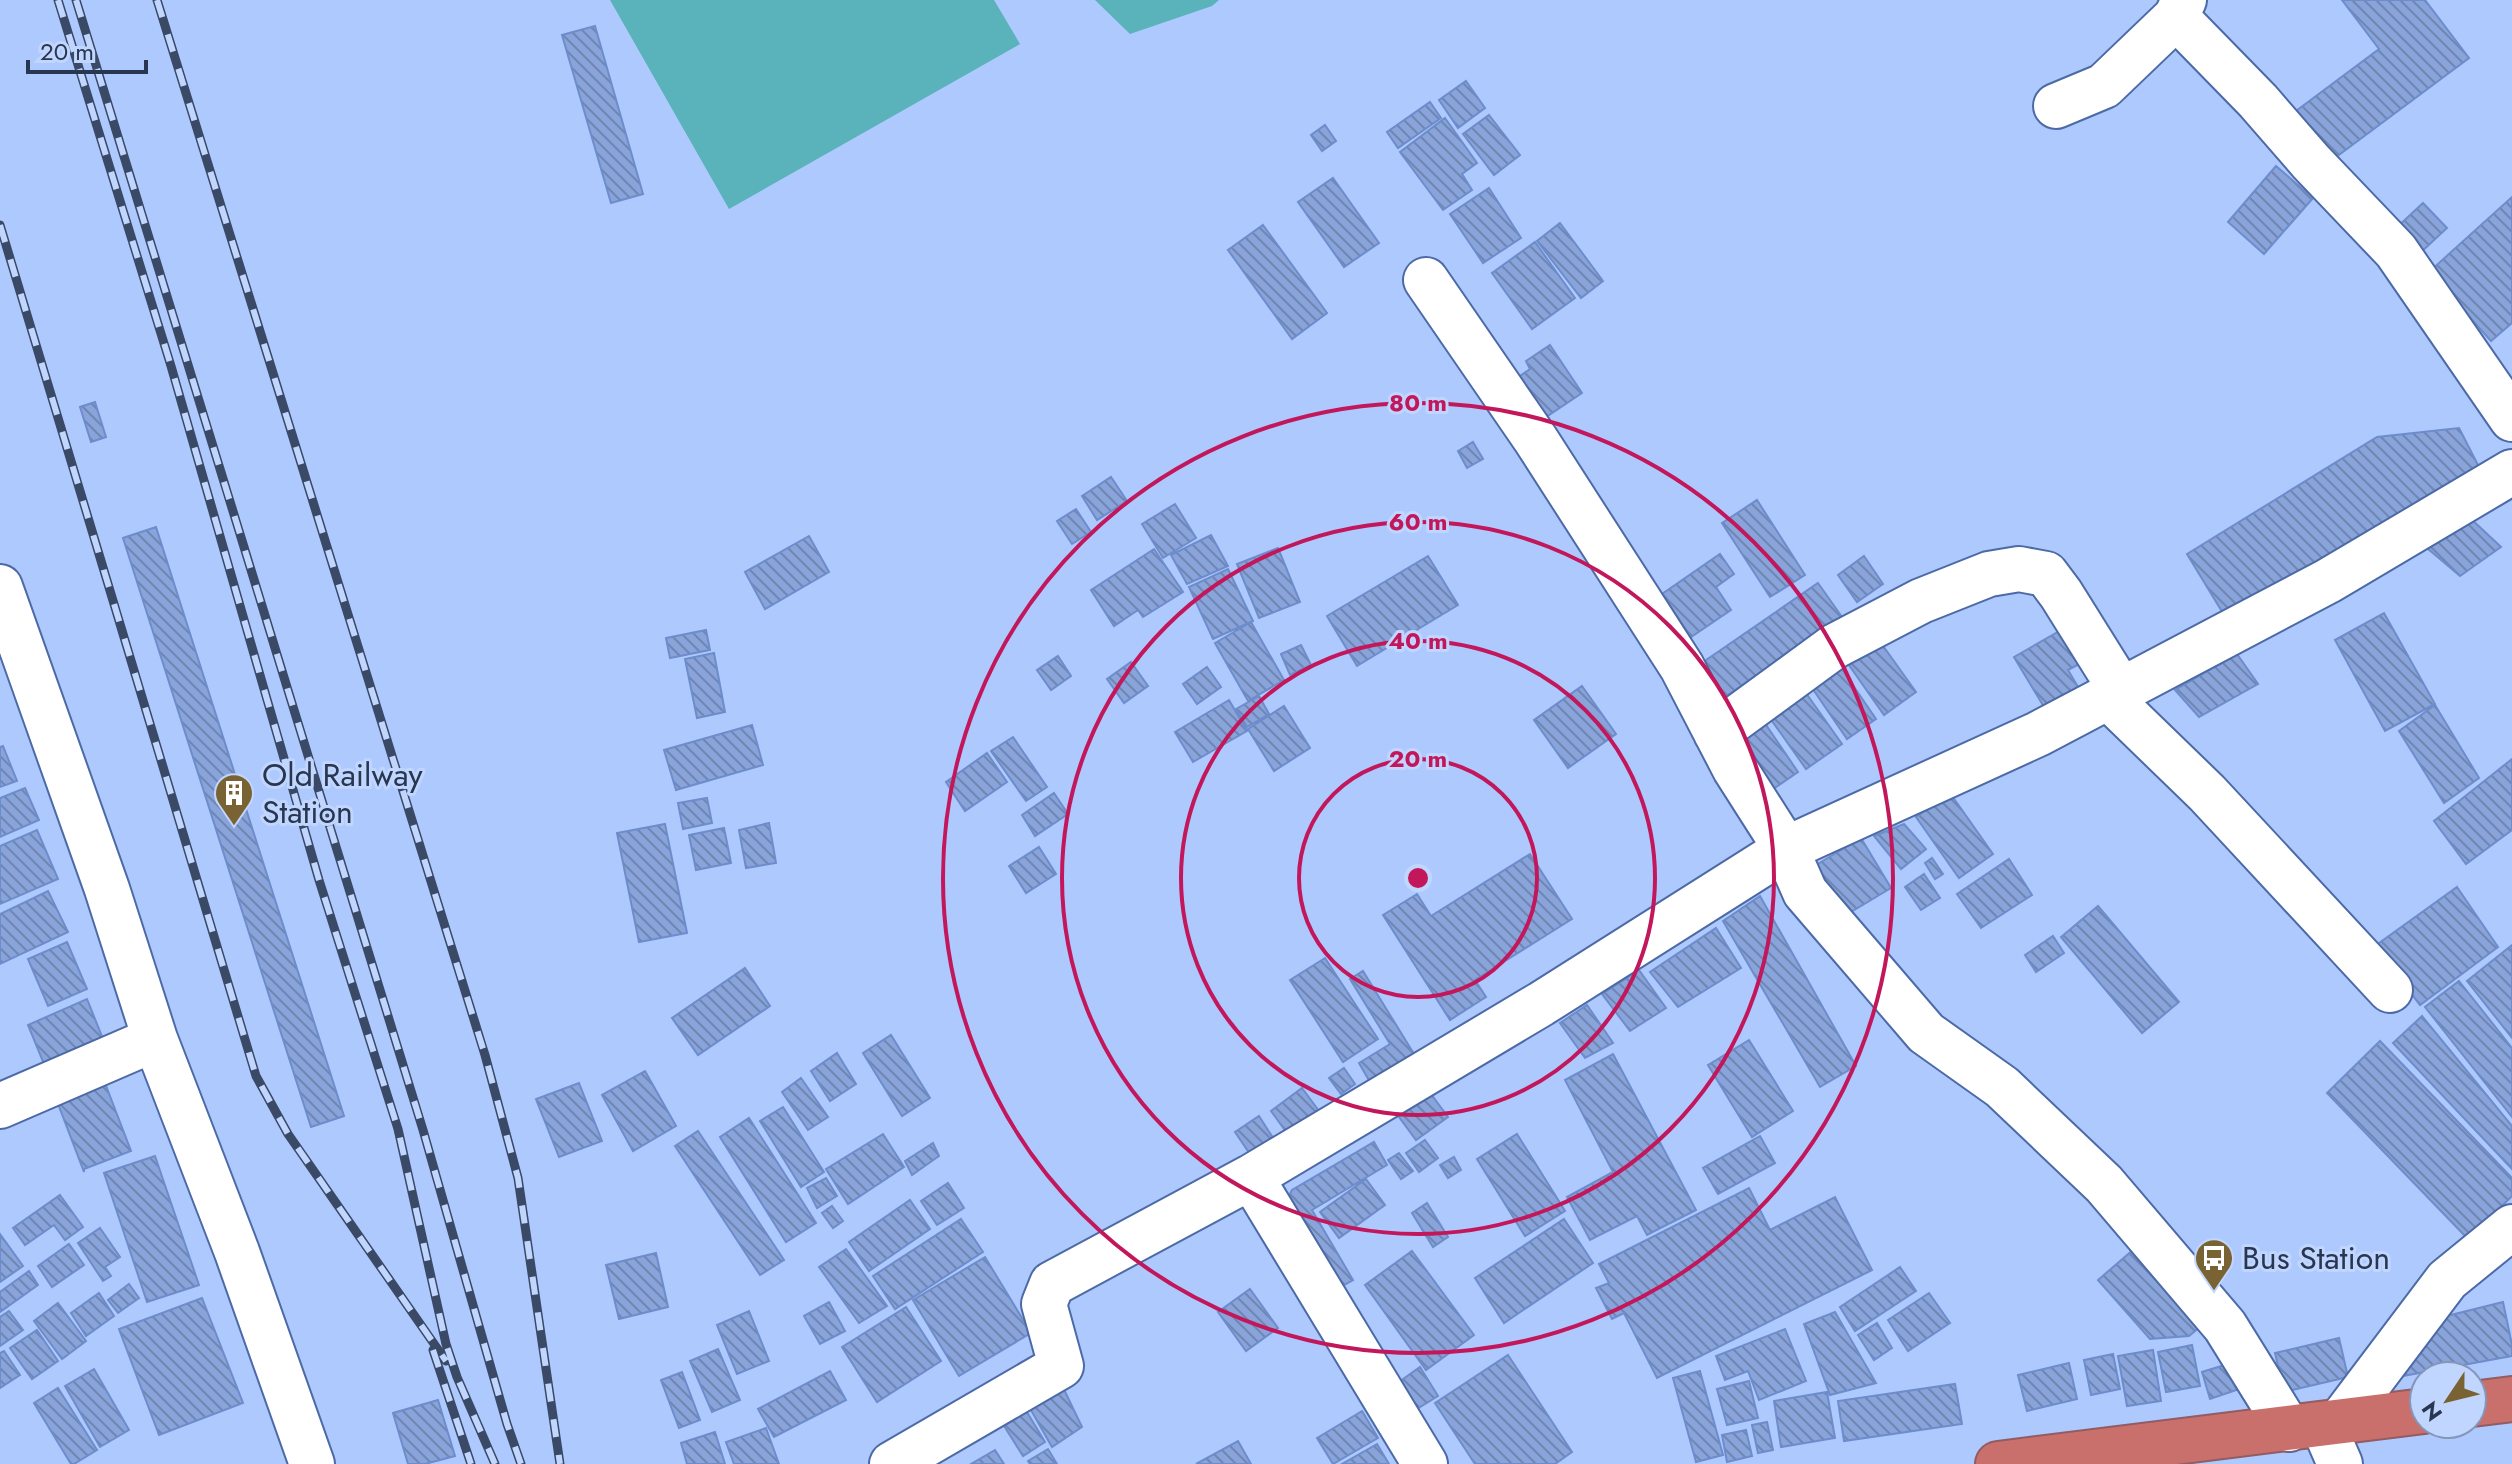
<svg xmlns="http://www.w3.org/2000/svg" width="2512" height="1464" viewBox="0 0 2512 1464" font-family="Jost,sans-serif">
	<defs>
		<pattern id="building-back-hatch" width="6" height="6" patternUnits="userSpaceOnUse" patternTransform="scale(2)"><rect width="6" height="6" fill="#89a4da"/><path d="M-1 5l2 2M0 0l6 6M5-1l2 2" fill="none" stroke="#7086b3"/></pattern>
	</defs>
	<rect width="100%" height="100%" fill="#aec9fe"/>
	<path fill="#5ab2ba" d="M 610,0 L 994,0 L 1020,44 L 729,209 Z
		M 1095,0 L 1219,0 L 1212,6 L 1130,34 Z"/>
	<path fill="url(#building-back-hatch)" stroke="#6d8ccb" stroke-width="2" d="M 2342,0 L 2425,0 L 2469,58 L 2332,160 L 2296,111 L 2379,49 Z
		M 595,26 L 643,194 L 611,203 L 562,35 Z
		M 1466,81 L 1485,108 L 1458,128 L 1439,100 Z
		M 1430,102 L 1441,118 L 1398,148 L 1387,132 Z
		M 1489,115 L 1520,155 L 1494,175 L 1463,134 Z
		M 1445,118 L 1477,163 L 1462,174 L 1472,190 L 1443,210 L 1400,152 Z
		M 1325,125 L 1336,141 L 1322,151 L 1311,135 Z
		M 2276,166 L 2313,198 L 2264,254 L 2228,222 Z
		M 1333,178 L 1379,243 L 1344,267 L 1298,202 Z
		M 1489,188 L 1521,238 L 1483,263 L 1450,214 Z
		M 2512,197 L 2512,323 L 2491,341 L 2429,272 Z
		M 2423,203 L 2447,228 L 2418,255 L 2395,229 Z
		M 1560,223 L 1603,281 L 1581,298 L 1537,241 Z
		M 1263,225 L 1327,313 L 1292,339 L 1228,250 Z
		M 1535,242 L 1575,298 L 1532,329 L 1492,273 Z
		M 1550,345 L 1582,393 L 1540,421 L 1513,381 L 1530,369 L 1526,361 Z
		M 95,402 L 106,437 L 91,442 L 80,407 Z
		M 2459,428 L 2480,469 L 2229,623 L 2187,554 L 2377,437 Z
		M 1473,442 L 1483,459 L 1467,468 L 1458,451 Z
		M 1111,477 L 1127,501 L 1097,520 L 1082,496 Z
		M 1757,500 L 1805,575 L 1770,597 L 1722,523 Z
		M 1175,504 L 1196,538 L 1163,558 L 1142,524 Z
		M 1076,509 L 1091,532 L 1072,544 L 1057,521 Z
		M 2469,517 L 2501,547 L 2460,576 L 2427,548 Z
		M 156,527 L 344,1116 L 311,1127 L 123,538 Z
		M 1211,535 L 1228,566 L 1187,584 L 1171,555 Z
		M 809,536 L 829,572 L 765,609 L 745,572 Z
		M 1278,548 L 1300,602 L 1259,618 L 1237,564 Z
		M 1154,549 L 1183,592 L 1143,617 L 1138,610 L 1114,626 L 1091,590 Z
		M 1720,554 L 1734,574 L 1716,587 L 1731,610 L 1691,637 L 1662,594 Z
		M 1428,556 L 1458,605 L 1357,666 L 1327,616 Z
		M 1864,556 L 1883,584 L 1857,602 L 1838,575 Z
		M 1228,569 L 1253,621 L 1213,639 L 1189,587 Z
		M 1818,583 L 1842,617 L 1719,701 L 1696,667 Z
		M 2384,613 L 2435,704 L 2385,731 L 2335,640 Z
		M 1251,622 L 1284,680 L 1248,701 L 1215,643 Z
		M 2070,625 L 2090,658 L 2068,670 L 2078,687 L 2044,707 L 2014,657 Z
		M 706,630 L 710,650 L 670,658 L 666,638 Z
		M 1876,636 L 1916,692 L 1884,715 L 1844,658 Z
		M 1301,645 L 1311,665 L 1290,675 L 1281,654 Z
		M 714,653 L 725,712 L 697,718 L 685,659 Z
		M 2237,654 L 2258,684 L 2199,717 L 2175,690 Z
		M 1058,656 L 1071,676 L 1051,690 L 1037,670 Z
		M 1835,659 L 1876,719 L 1847,739 L 1806,679 Z
		M 1131,662 L 1148,686 L 1124,703 L 1107,679 Z
		M 1207,667 L 1221,687 L 1197,704 L 1183,684 Z
		M 1582,686 L 1616,734 L 1568,768 L 1534,720 Z
		M 1801,686 L 1842,744 L 1806,769 L 1765,711 Z
		M 1259,696 L 1269,714 L 1247,727 L 1236,709 Z
		M 1229,700 L 1247,731 L 1193,762 L 1175,732 Z
		M 2435,705 L 2479,778 L 2444,803 L 2399,731 Z
		M 1284,706 L 1310,748 L 1274,771 L 1248,729 Z
		M 1758,713 L 1798,772 L 1766,794 L 1725,736 Z
		M 752,725 L 763,765 L 676,790 L 664,750 Z
		M 1013,737 L 1047,787 L 1026,801 L 991,751 Z
		M 3,746 L 17,781 L 0,787 L 0,747 Z
		M 987,753 L 1007,782 L 965,811 L 946,782 Z
		M 2512,759 L 2512,830 L 2466,864 L 2434,821 Z
		M 25,788 L 39,820 L 0,837 L 0,798 Z
		M 1054,793 L 1068,814 L 1035,836 L 1022,815 Z
		M 1950,793 L 1993,854 L 1959,878 L 1916,817 Z
		M 707,798 L 712,823 L 683,829 L 678,803 Z
		M 769,823 L 776,863 L 746,868 L 739,830 Z
		M 665,824 L 687,933 L 639,942 L 617,833 Z
		M 1904,824 L 1926,849 L 1901,869 L 1874,836 Z
		M 724,828 L 731,863 L 696,870 L 689,835 Z
		M 37,830 L 58,879 L 0,904 L 0,846 Z
		M 1861,838 L 1891,888 L 1836,921 L 1806,871 Z
		M 1039,847 L 1056,874 L 1026,893 L 1009,866 Z
		M 1530,854 L 1572,919 L 1475,980 L 1486,997 L 1450,1020 L 1383,915 L 1417,894 L 1431,916 Z
		M 1932,858 L 1943,874 L 1935,879 L 1925,863 Z
		M 2009,859 L 2032,895 L 1981,928 L 1957,894 Z
		M 1924,874 L 1940,898 L 1921,910 L 1905,887 Z
		M 2457,887 L 2498,947 L 2420,1005 L 2375,946 Z
		M 48,891 L 68,932 L 0,964 L 0,914 Z
		M 1760,896 L 1856,1066 L 1820,1087 L 1723,921 Z
		M 2098,906 L 2179,1002 L 2142,1033 L 2061,937 Z
		M 1716,928 L 1741,968 L 1678,1007 L 1650,972 Z
		M 2053,936 L 2064,953 L 2036,972 L 2025,955 Z
		M 67,942 L 87,989 L 48,1006 L 28,959 Z
		M 2512,945 L 2512,1038 L 2467,981 Z
		M 1325,958 L 1378,1039 L 1343,1062 L 1290,980 Z
		M 745,968 L 770,1006 L 698,1055 L 672,1018 Z
		M 1639,970 L 1666,1008 L 1630,1031 L 1602,994 Z
		M 1363,971 L 1414,1054 L 1370,1082 L 1359,1063 L 1390,1044 L 1350,979 Z
		M 2459,981 L 2512,1048 L 2512,1117 L 2425,1007 Z
		M 87,999 L 105,1044 L 46,1069 L 28,1025 Z
		M 1587,1005 L 1613,1043 L 1585,1058 L 1560,1023 Z
		M 2422,1016 L 2512,1126 L 2512,1169 L 2393,1043 Z
		M 891,1035 L 930,1098 L 902,1116 L 863,1053 Z
		M 1749,1040 L 1793,1111 L 1752,1137 L 1708,1065 Z
		M 2380,1041 L 2512,1178 L 2512,1196 L 2468,1239 L 2327,1093 Z
		M 837,1053 L 856,1084 L 830,1101 L 811,1071 Z
		M 1613,1054 L 1696,1210 L 1647,1235 L 1637,1216 L 1590,1240 L 1567,1197 L 1613,1172 L 1565,1080 Z
		M 1344,1068 L 1355,1084 L 1341,1094 L 1329,1078 Z
		M 100,1070 L 131,1151 L 84,1169 L 84,1172 L 52,1088 Z
		M 645,1071 L 676,1126 L 633,1151 L 602,1095 Z
		M 801,1078 L 828,1117 L 808,1130 L 782,1092 Z
		M 579,1083 L 602,1141 L 559,1157 L 536,1099 Z
		M 1302,1088 L 1319,1111 L 1287,1133 L 1271,1111 Z
		M 1431,1094 L 1448,1117 L 1416,1140 L 1399,1117 Z
		M 783,1107 L 824,1172 L 801,1187 L 760,1121 Z
		M 1259,1116 L 1275,1141 L 1252,1157 L 1235,1132 Z
		M 749,1118 L 816,1223 L 786,1242 L 720,1137 Z
		M 698,1131 L 784,1260 L 760,1275 L 675,1146 Z
		M 883,1134 L 904,1167 L 848,1204 L 826,1169 Z
		M 1517,1134 L 1565,1211 L 1525,1236 L 1477,1159 Z
		M 1760,1136 L 1775,1163 L 1718,1194 L 1703,1168 Z
		M 1425,1140 L 1438,1158 L 1419,1172 L 1406,1153 Z
		M 1374,1142 L 1387,1165 L 1312,1210 L 1353,1280 L 1335,1290 L 1285,1203 L 1292,1190 Z
		M 933,1143 L 939,1156 L 912,1175 L 905,1161 Z
		M 1399,1153 L 1413,1171 L 1401,1179 L 1388,1160 Z
		M 155,1156 L 199,1285 L 147,1302 L 104,1173 Z
		M 1454,1157 L 1461,1170 L 1448,1178 L 1440,1165 Z
		M 826,1178 L 837,1196 L 817,1208 L 807,1188 Z
		M 1366,1179 L 1385,1205 L 1339,1238 L 1320,1212 Z
		M 948,1183 L 964,1208 L 937,1225 L 921,1201 Z
		M 1749,1188 L 1770,1230 L 1835,1197 L 1872,1270 L 1657,1378 L 1624,1313 L 1612,1319 L 1596,1288 L 1609,1283 L 1599,1264 Z
		M 60,1195 L 83,1227 L 65,1240 L 54,1225 L 25,1245 L 13,1228 Z
		M 910,1200 L 930,1229 L 869,1271 L 849,1242 Z
		M 1427,1203 L 1448,1237 L 1433,1247 L 1412,1213 Z
		M 832,1206 L 843,1221 L 833,1228 L 822,1213 Z
		M 961,1219 L 983,1252 L 895,1309 L 873,1276 Z
		M 1564,1219 L 1593,1263 L 1504,1323 L 1475,1278 Z
		M 100,1228 L 120,1257 L 105,1267 L 111,1276 L 103,1281 L 78,1243 Z
		M 0,1234 L 23,1266 L 0,1282 Z
		M 69,1244 L 84,1265 L 52,1287 L 38,1266 Z
		M 846,1249 L 887,1306 L 859,1323 L 819,1267 Z
		M 2133,1250 L 2200,1327 L 2189,1336 L 2150,1339 L 2098,1280 Z
		M 1412,1251 L 1474,1335 L 1426,1370 L 1365,1285 Z
		M 656,1253 L 668,1307 L 619,1319 L 606,1265 Z
		M 985,1257 L 1031,1333 L 959,1376 L 913,1300 Z
		M 1900,1267 L 1916,1291 L 1855,1331 L 1840,1307 Z
		M 29,1271 L 38,1285 L 0,1312 L 0,1292 Z
		M 129,1284 L 139,1298 L 118,1313 L 108,1300 Z
		M 1250,1289 L 1278,1328 L 1246,1351 L 1218,1312 Z
		M 99,1293 L 114,1316 L 86,1336 L 71,1313 Z
		M 1929,1293 L 1950,1323 L 1908,1351 L 1888,1320 Z
		M 202,1298 L 243,1403 L 159,1435 L 119,1329 Z
		M 829,1302 L 845,1331 L 820,1344 L 804,1316 Z
		M 2503,1302 L 2512,1345 L 2512,1356 L 2387,1379 L 2443,1317 Z
		M 58,1303 L 86,1341 L 62,1359 L 34,1321 Z
		M 906,1307 L 941,1361 L 877,1402 L 842,1347 Z
		M 9,1311 L 23,1330 L 0,1346 L 0,1317 Z
		M 749,1311 L 769,1361 L 737,1374 L 717,1325 Z
		M 1835,1312 L 1876,1383 L 1830,1395 L 1804,1324 Z
		M 1877,1323 L 1892,1348 L 1874,1360 L 1858,1335 Z
		M 1785,1329 L 1806,1381 L 1759,1400 L 1748,1371 L 1725,1380 L 1716,1356 Z
		M 37,1330 L 58,1361 L 32,1379 L 10,1348 Z
		M 2339,1338 L 2348,1377 L 2284,1392 L 2275,1353 Z
		M 2192,1345 L 2200,1386 L 2166,1392 L 2158,1352 Z
		M 718,1349 L 740,1400 L 712,1412 L 690,1361 Z
		M 2153,1350 L 2161,1401 L 2127,1406 L 2118,1356 Z
		M 4,1351 L 20,1375 L 0,1388 L 0,1353 Z
		M 2113,1354 L 2120,1389 L 2091,1395 L 2084,1360 Z
		M 1508,1355 L 1572,1452 L 1555,1464 L 1475,1464 L 1435,1403 Z
		M 2069,1363 L 2077,1399 L 2027,1411 L 2018,1375 Z
		M 2231,1363 L 2239,1389 L 2210,1399 L 2202,1372 Z
		M 1420,1367 L 1438,1396 L 1417,1409 L 1399,1382 Z
		M 94,1369 L 129,1430 L 100,1447 L 65,1386 Z
		M 830,1371 L 846,1400 L 774,1437 L 758,1409 Z
		M 1700,1371 L 1723,1455 L 1696,1462 L 1673,1378 Z
		M 682,1372 L 700,1420 L 679,1428 L 661,1380 Z
		M 1057,1375 L 1082,1427 L 1052,1447 L 1023,1396 Z
		M 1749,1381 L 1758,1418 L 1727,1425 L 1717,1389 Z
		M 1955,1384 L 1962,1424 L 1844,1441 L 1838,1401 Z
		M 58,1388 L 97,1450 L 74,1464 L 71,1464 L 34,1403 Z
		M 1827,1392 L 1835,1438 L 1781,1447 L 1774,1401 Z
		M 1019,1399 L 1045,1442 L 1023,1456 L 996,1413 Z
		M 438,1400 L 455,1456 L 425,1464 L 408,1464 L 393,1413 Z
		M 1362,1411 L 1378,1438 L 1333,1464 L 1317,1438 Z
		M 1767,1422 L 1773,1450 L 1758,1453 L 1752,1425 Z
		M 766,1428 L 779,1464 L 734,1464 L 726,1442 Z
		M 1746,1430 L 1752,1456 L 1727,1462 L 1722,1435 Z
		M 715,1432 L 725,1464 L 687,1464 L 681,1443 Z
		M 1238,1441 L 1251,1464 L 1196,1464 Z
		M 1377,1444 L 1389,1464 L 1342,1464 Z
		M 1048,1449 L 1057,1464 L 1030,1464 L 1028,1461 Z
		M 995,1450 L 1004,1464 L 971,1464 Z"/>
	<g fill="none" stroke-linecap="round" stroke-linejoin="round">
		<g stroke="#4c6aa6" stroke-width="48">
			<path id="street" d="M 2176,17 L 2258,101 L 2311,162 L 2396,251 L 2512,419
				M 2056,106 L 2104,86 L 2176,17 L 2184,0
				M 1426,280 L 1536,440 L 1682,667 L 1735,769 L 1786,849 L 1805,892 L 1926,1033 L 2002,1087 L 2104,1184 L 2225,1326 L 2289,1429
				M 0,587 L 107,889 L 155,1039 L 237,1252 L 312,1464
				M 2108,697 L 2207,793 L 2390,990
				M 1716,733 L 1835,646 L 1921,601 L 1989,574 L 2019,569 L 2046,574 L 2061,594 L 2121,690
				M 0,1106 L 155,1039
				M 1251,1177 L 1425,1464
				M 2339,1423 L 2447,1280 L 2512,1227
				M 2323,1425 L 2340,1464
				M 892,1464 L 1061,1366 L 1044,1304 L 1052,1284 L 1251,1177 L 1541,1004 L 1786,849 L 2038,734 L 2328,581 L 2512,472"/>
		</g>
		<g stroke="#915c62" stroke-width="48">
			<path id="highway" d="M 2472,1404 L 2512,1399
				M 1998,1464 L 2424,1411"/>
		</g>
		<use href="#street" stroke="#fff" stroke-width="44"/>
		<use href="#highway" stroke="#c9706c" stroke-width="44"/>
		<g stroke="#394966" stroke-width="9">
			<path id="rail" d="M 58,0 L 171,366 L 319,880 L 398,1129 L 446,1344 L 457,1377 L 495,1464
				M 76,0 L 423,1130 L 507,1424 L 521,1464
				M 157,0 L 485,1055 L 518,1178 L 560,1464
				M 0,225 L 256,1076 L 288,1134 L 446,1361
				M 433,1350 L 471,1464"/>
		</g>
		<use href="#rail" stroke="#c1d6ff" stroke-width="6" stroke-dasharray="18" stroke-linecap="butt"/>
	</g>
	<g fill="none" stroke="#c2185b" stroke-width="4">
		<circle cx="1418" cy="878" r="119"/>
		<circle cx="1418" cy="878" r="237"/>
		<circle cx="1418" cy="878" r="356"/>
		<circle cx="1418" cy="878" r="475"/>
	</g>
	<defs>
		<g id="building-pin" transform="scale(2)"><path d="M0 17L-7.5 6A9.5 9.5 0 1 1 7.5 6Z" fill="#7a6333" stroke="#c1d6ff"/><path d="M-4-6H4V6H1V3H-1V6H-4ZM-2.5-4.3h1.7v1.8h-1.7ZM.8-4.3h1.7v1.8H.8ZM-2.5-1h1.7V.8h-1.7ZM.8-1h1.7V.8H.8Z" fill="#fff"/></g>
		<g id="bus-pin" transform="scale(2)"><path d="M0 17L-7.5 6A9.5 9.5 0 1 1 7.5 6Z" fill="#7a6333" stroke="#c1d6ff"/><path d="M-5-6H5V4H4V6H2V4H-2V6H-4V4H-5ZM-3.5-4V0h7V-4ZM-3.5 1.2v1.5H-2V1.2ZM2 1.2v1.5H3.5V1.2Z" fill="#fff"/></g>
	</defs>
	<g fill-rule="evenodd">
		<use href="#building-pin" x="234" y="793"/>
		<use href="#bus-pin" x="2214" y="1258"/>
	</g>
	<g text-anchor="middle" dominant-baseline="central" stroke-width="6" stroke-linejoin="round" paint-order="stroke">
		<g font-size="32" fill="#283650" stroke="#c1d6ff" text-anchor="start">
			<text x="262" y="775">Old Railway<tspan x="262" dy="37">Station</tspan></text>
			<text x="2242" y="1258">Bus Station</text>
		</g>
	</g>
	<circle cx="1418" cy="878" r="12" fill="#c2185b" stroke="#c1d6ff" stroke-width="4"/>
	<g font-size="24" text-anchor="middle" font-weight="bold" fill="#c2185b" stroke="#c1d6ff" stroke-width="6" stroke-linejoin="round" paint-order="stroke">
		<text x="1418" y="411">80 m</text>
		<text x="1418" y="530">60 m</text>
		<text x="1418" y="649">40 m</text>
		<text x="1418" y="767">20 m</text>
	</g>
	<g transform="translate(2448 1400) rotate(235)"><circle r="38" fill="#c1d6ff" stroke="#8496b9" stroke-width="2"/>
	<path d="M0-6L14 30L0 20L-14 30Z" fill="#7a6333"/>
	<text y="-12" font-size="22" font-weight="bold" text-anchor="middle" fill="#283650">N</text>
	</g>
	<path d="M28 60v12h118v-12" fill="none" stroke="#283650" stroke-width="4"/>
	<text x="40" y="60" font-size="24" fill="#283650" stroke="#c1d6ff" stroke-width="6" paint-order="stroke">20 m</text>
</svg>
